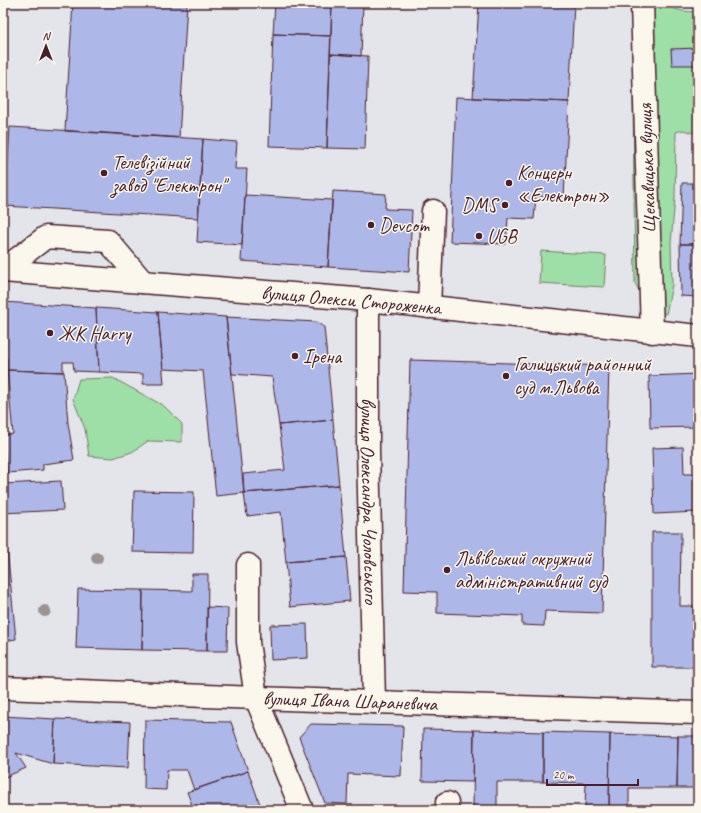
<svg xmlns="http://www.w3.org/2000/svg" width="701" height="813" viewBox="0 0 701 813" font-family="Caveat,sans-serif">
	<rect width="100%" height="100%" fill="#e4e4eb"/>
	<filter id="ink" filterUnits="userSpaceOnUse"><feTurbulence type="fractalNoise" baseFrequency=".025" numOctaves="2"/><feDisplacementMap in="SourceGraphic" scale="8" xChannelSelector="R" yChannelSelector="G"/><feConvolveMatrix kernelMatrix="1 2 1 2 8 2 1 2 1" color-interpolation-filters="sRGB"/></filter>
	<g filter="url(#ink)">
		<path fill="#9edea7" stroke="#747e69" d="M 640,3 L 664,3 C 672,10 688,13 698,11 L 698,134 L 683,130 L 676,132 L 675,198 L 671,243 L 672,285 L 666,314 L 648,308 L 635,283 L 633,95 L 634,48 Z
			M 541,251 L 606,255 L 604,287 L 539,283 Z
			M 113,378 L 164,406 L 182,424 L 182,442 L 148,441 L 132,452 L 113,458 L 89,456 L 85,429 L 73,399 L 79,379 Z"/>
		<path fill="#adb8e8" stroke="#4a1f2b" d="M 73,3 L 187,3 L 179,138 L 65,131 Z
			M 275,3 L 332,3 L 331,36 L 273,34 Z
			M 332,3 L 363,3 L 361,56 L 330,54 Z
			M 479,3 L 574,3 L 569,102 L 473,98 Z
			M 273,34 L 331,36 L 327,148 L 269,146 Z
			M 698,48 L 698,65 L 672,65 L 671,49 Z
			M 330,54 L 368,56 L 365,149 L 327,148 Z
			M 456,97 L 569,102 L 564,197 L 536,196 L 534,219 L 508,218 L 506,244 L 450,242 Z
			M 10,127 L 203,139 L 198,218 L 5,206 Z
			M 203,139 L 237,142 L 235,169 L 247,169 L 242,245 L 197,242 Z
			M 682,183 L 698,183 L 698,244 L 680,244 Z
			M 333,191 L 386,194 L 385,209 L 412,210 L 409,272 L 328,267 Z
			M 245,195 L 332,200 L 328,267 L 241,261 Z
			M 680,244 L 698,244 L 698,297 L 681,296 Z
			M 3,302 L 96,308 L 99,372 L 74,371 L 73,362 L 63,362 L 63,372 L 7,370 L 7,358 L 3,358 Z
			M 96,308 L 158,312 L 164,384 L 143,384 L 143,374 L 99,372 Z
			M 158,312 L 226,317 L 244,493 L 216,496 L 203,371 L 163,369 Z
			M 226,317 L 316,322 L 324,327 L 333,420 L 279,425 L 272,377 L 232,374 Z
			M 410,360 L 609,366 L 602,613 L 545,611 L 544,626 L 522,625 L 522,616 L 437,613 L 437,592 L 404,591 Z
			M 7,370 L 64,372 L 68,423 L 74,460 L 43,464 L 43,470 L 7,473 L 3,435 L 13,434 Z
			M 698,374 L 698,427 L 650,428 L 649,376 Z
			M 333,420 L 339,485 L 244,493 L 243,474 L 285,470 L 279,425 Z
			M 683,447 L 684,474 L 698,474 L 698,512 L 654,514 L 652,448 Z
			M 61,481 L 63,510 L 3,513 L 3,484 Z
			M 339,485 L 346,557 L 286,562 L 281,512 L 247,516 L 244,493 Z
			M 134,491 L 194,492 L 193,553 L 132,552 Z
			M 652,532 L 681,532 L 680,606 L 698,606 L 698,667 L 652,667 Z
			M 3,538 L 6,538 L 16,639 L 3,641 Z
			M 346,557 L 350,601 L 290,607 L 286,562 Z
			M 192,574 L 208,574 L 207,651 L 142,650 L 143,590 L 192,591 Z
			M 78,589 L 143,590 L 142,650 L 76,648 Z
			M 207,607 L 228,608 L 227,651 L 207,651 Z
			M 307,624 L 308,658 L 271,660 L 270,625 Z
			M 3,716 L 55,719 L 53,764 L 16,753 L 26,768 L 3,778 Z
			M 55,719 L 130,722 L 128,768 L 53,764 Z
			M 145,720 L 231,722 L 248,771 L 194,790 L 187,770 L 167,770 L 166,790 L 144,789 Z
			M 311,724 L 403,726 L 401,776 L 348,774 L 347,804 L 325,803 L 299,737 Z
			M 423,729 L 474,730 L 473,782 L 422,781 Z
			M 474,730 L 543,732 L 543,782 L 497,782 L 497,810 L 473,810 Z
			M 543,732 L 610,734 L 609,810 L 577,810 L 577,808 L 585,808 L 586,783 L 543,782 Z
			M 610,734 L 678,736 L 677,788 L 629,788 L 629,810 L 609,810 Z
			M 678,736 L 698,736 L 698,788 L 677,788 Z
			M 248,771 L 262,810 L 194,810 L 187,792 Z"/>
		<g fill="none" stroke-linecap="round" stroke-linejoin="round">
			<g stroke="#4a1f2b" stroke-width="25">
				<g id="minor">
					<path d="M 642,3 L 652,332"/>
					<path d="M 3,270 L 46,237 L 108,241 L 143,282"/>
					<path d="M 3,271 L 368,300 L 698,336"/>
					<path id="s1" d="M 368,300 L 368,450 L 374,702"/>
					<path d="M 429,307 L 433,211"/>
					<path d="M 248,565 L 248,642 L 256,698 L 302,810"/>
					<path d="M 3,688 L 256,698 L 698,713"/>
					<path d="M 447,810 L 447,803"/>
				</g>
			</g>
			<use href="#minor" stroke="#fbf7ec" stroke-width="22"/>
		</g>
		<g fill="#9b9292">
			<circle cx="97" cy="558" r="6"/>
			<circle cx="45" cy="611" r="6"/>
		</g>
	</g>
	<g fill="#4a1f2b" stroke="#fbf7ec" stroke-width="1.5">
		<circle cx="104" cy="173" r="4"/>
		<circle cx="509" cy="183" r="4"/>
		<circle cx="505" cy="205" r="4"/>
		<circle cx="371" cy="225" r="4"/>
		<circle cx="479" cy="236" r="4"/>
		<circle cx="50" cy="333" r="4"/>
		<circle cx="295" cy="356" r="4"/>
		<circle cx="506" cy="376" r="4"/>
		<circle cx="447" cy="570" r="4"/>
	</g>
	<g text-anchor="middle" dominant-baseline="central" stroke-width="3" stroke-linejoin="round" paint-order="stroke">
		<g font-size="20" fill="#4a1f2b" stroke="#fbf7ec" text-anchor="start">
			<text x="112" y="162">Телевізійний<tspan x="112" dy="23">завод "Електрон"</tspan></text>
			<text x="517" y="172">Концерн<tspan x="517" dy="23">«Електрон»</tspan></text>
			<text x="497" y="205" text-anchor="end">DMS</text>
			<text x="379" y="225">Devcom</text>
			<text x="487" y="236">UGB</text>
			<text x="58" y="333">ЖК Harry</text>
			<text x="303" y="356">Ірена</text>
			<text x="514" y="364">Галицький районний<tspan x="514" dy="23">суд м.Львова</tspan></text>
			<text x="455" y="558">Львівський окружний<tspan x="455" dy="23">адміністративний суд</tspan></text>
		</g>
		<g font-size="20" fill="#4a1f2b" stroke="#fbf7ec">
			<text transform="translate(647 168) rotate(-92)">Щекавицька вулиця</text>
			<text transform="translate(351 300) rotate(5)">вулиця Олекси Стороженка</text>
			<text stroke="none"><textPath href="#s1" startOffset="201">вулиця Олександра Чоловського</textPath></text>
			<text transform="translate(350 701) rotate(2)">вулиця Івана Шараневича</text>
		</g>
	</g>
	<rect width="701" height="813" fill="none" stroke="#fbf7ec" stroke-width="16"/>
	<rect x="8" y="8" width="685" height="797" fill="none" stroke="#4a1f2b" stroke-width="1.5" filter="url(#ink)"/>
	<g transform="translate(46 46)" stroke="#fbf7ec" stroke-width="3" paint-order="stroke">
	<path d="M0-3L7 15L0 10L-7 15Z" fill="#4a1f2b"/>
	<text y="-6" font-size="11" font-weight="bold" text-anchor="middle" fill="#4a1f2b">N</text>
	</g>
	<path d="M547 779v6h91v-6" fill="none" stroke="#4a1f2b" stroke-width="2"/>
	<text x="553" y="779" font-size="12" fill="#4a1f2b" stroke="#fbf7ec" stroke-width="3" paint-order="stroke">20 m</text>
</svg>
